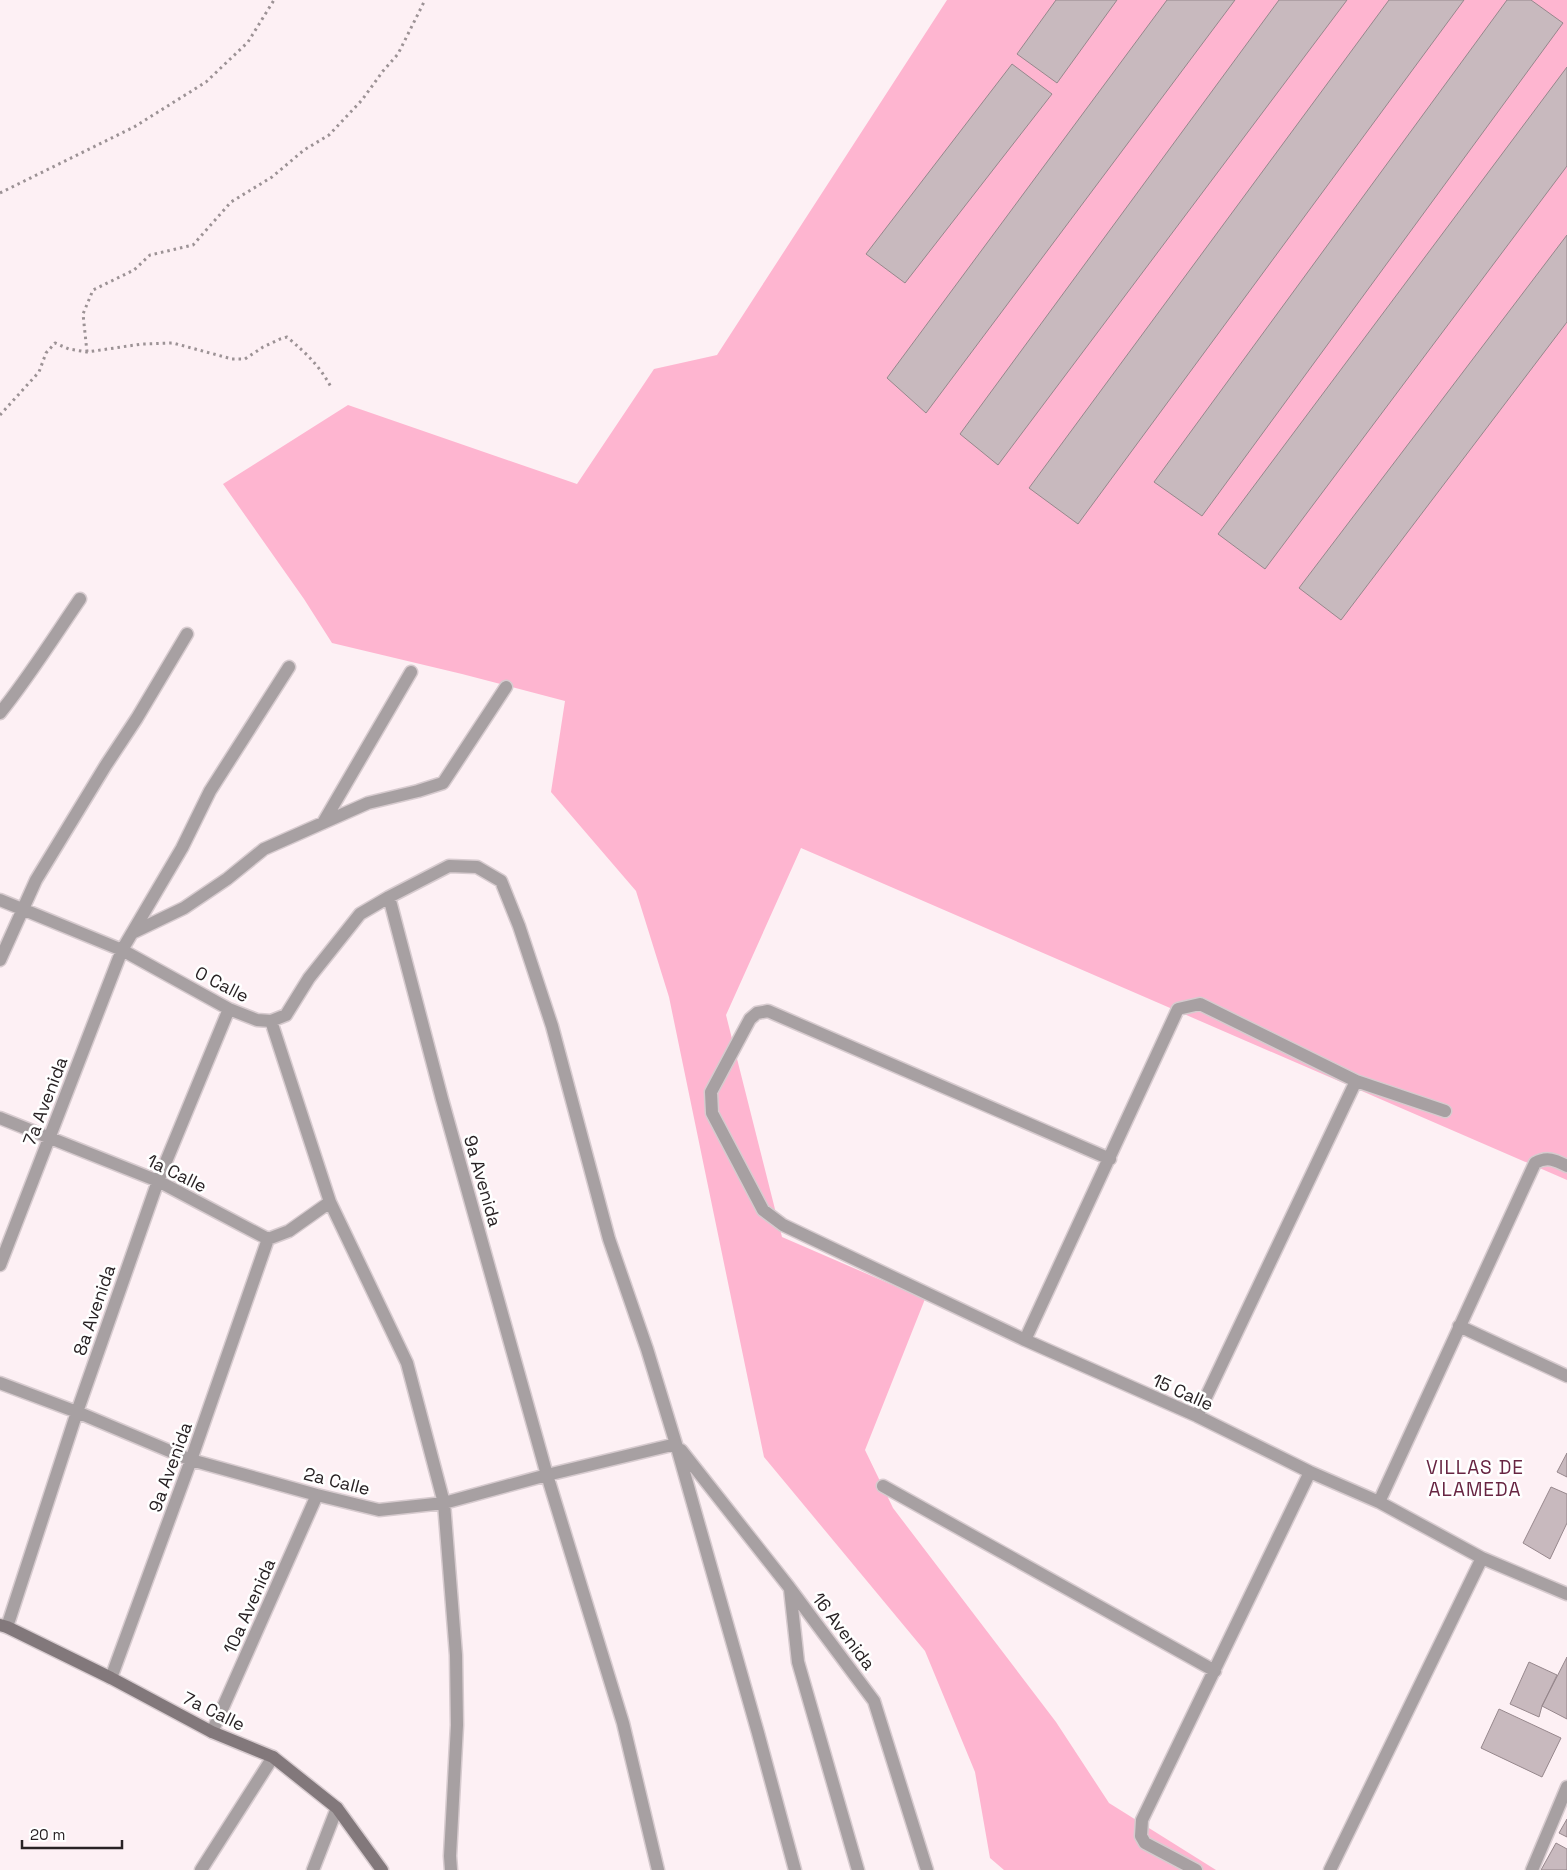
<svg xmlns="http://www.w3.org/2000/svg" width="1567" height="1870" viewBox="0 0 1567 1870" font-family="'Space Grotesk',sans-serif">
	<rect width="100%" height="100%" fill="#fdf0f4"/>
	<path fill="#feb5d0" d="M 947,0 L 1567,0 L 1567,1180 L 801,848 L 726,1015 L 782,1237 L 925,1299 L 865,1450 L 893,1508 L 1056,1722 L 1109,1803 L 1216,1870 L 1004,1870 L 990,1858 L 975,1772 L 925,1651 L 764,1457 L 669,997 L 636,891 L 551,792 L 565,701 L 462,674 L 332,643 L 304,599 L 223,484 L 348,405 L 577,484 L 654,369 L 717,355 Z"/>
	<path fill="#c8b9be" stroke="#96878c" d="M 1056,0 L 1117,0 L 1057,83 L 1017,54 Z
		M 1167,0 L 1235,0 L 926,413 L 887,378 Z
		M 1279,0 L 1347,0 L 998,465 L 960,434 Z
		M 1389,0 L 1464,0 L 1078,524 L 1029,488 Z
		M 1507,0 L 1531,0 L 1563,23 L 1202,516 L 1154,482 Z
		M 1012,64 L 1052,94 L 905,283 L 866,254 Z
		M 1567,67 L 1567,166 L 1265,569 L 1218,534 Z
		M 1567,235 L 1567,322 L 1341,620 L 1299,588 Z
		M 1567,1453 L 1567,1477 L 1557,1472 Z
		M 1551,1487 L 1567,1494 L 1567,1523 L 1550,1559 L 1523,1543 Z
		M 1567,1657 L 1567,1719 L 1542,1706 Z
		M 1529,1662 L 1557,1675 L 1542,1706 L 1539,1717 L 1510,1704 Z
		M 1499,1709 L 1561,1738 L 1542,1777 L 1481,1748 Z
		M 1567,1819 L 1567,1837 L 1559,1833 Z
		M 1556,1843 L 1567,1849 L 1567,1870 L 1541,1870 Z"/>
	<g fill="none" stroke-linecap="round" stroke-linejoin="round">
		<g stroke="#d7cbcf" stroke-width="15">
			<path id="street" d="M 0,713 C 29,677 54,637 80,599
				M 323,823 L 411,672
				M 389,897 L 442,1099 L 547,1475 L 623,1723 L 658,1870
				M 0,900 L 122,950 L 229,1009 L 257,1020 L 271,1021 L 286,1015 L 309,978 L 360,914 L 389,897 L 449,866 L 477,867 L 501,881 L 519,926 L 552,1026 L 609,1239 L 647,1349 L 676,1444 L 758,1733 L 795,1870
				M 132,933 L 184,908 L 227,879 L 264,849 L 368,803 L 418,791 L 443,783 L 506,687
				M 0,960 L 36,880 L 106,765 L 137,718 L 187,634
				M 271,1021 L 330,1202 L 407,1363 L 444,1503 L 456,1655 L 457,1725 L 450,1856 L 451,1870
				M 0,1118 L 158,1181 L 268,1239 L 289,1231 L 330,1202
				M 1110,1159 L 768,1011 L 757,1013 L 750,1019 L 711,1092 L 712,1113 L 763,1210 L 783,1225 L 1025,1340 L 1197,1416 L 1310,1472 L 1379,1502 L 1482,1558 L 1567,1594
				M 0,1265 L 122,950 L 182,848 L 210,791 L 289,667
				M 1459,1326 L 1567,1376
				M 1025,1340 L 1178,1009 L 1200,1004 L 1356,1081 L 1445,1111
				M 0,1383 L 77,1412 L 191,1460 L 317,1495 L 379,1510 L 444,1503 L 547,1475 L 676,1444
				M 1197,1416 L 1356,1081
				M 681,1450 L 789,1587 L 874,1701 L 927,1870
				M 883,1486 L 1215,1671
				M 1379,1502 L 1535,1163 C 1547,1156 1555,1160 1567,1166
				M 790,1589 L 798,1662 L 858,1870
				M 7,1627 L 77,1412 L 158,1181 L 229,1009
				M 111,1678 L 191,1460 L 268,1239
				M 212,1732 L 317,1495
				M 201,1870 L 273,1757
				M 313,1870 L 337,1808
				M 1196,1870 L 1145,1843 L 1141,1836 L 1142,1820 L 1310,1472
				M 1330,1870 L 1482,1558
				M 1532,1870 L 1567,1787"/>
		</g>
		<g stroke="#d7cbcf" stroke-width="15">
			<path id="secondary" d="M 0,1625 L 7,1627 L 111,1678 L 212,1732 L 273,1757 L 337,1808 L 382,1870"/>
		</g>
		<path stroke="#9c9295" stroke-width="3" stroke-dasharray="2.5 4" stroke-linecap="butt" d="M 0,193 L 134,127 L 206,82 L 248,42 L 274,0
			M 87,352 L 83,314 L 93,290 L 134,270 L 150,255 L 193,245 L 231,202 L 272,177 L 304,150 L 329,135 L 362,100 L 383,71 L 398,54 L 425,0
			M 0,415 L 39,372 L 46,353 L 55,343 L 69,349 L 87,352 L 142,344 L 173,343 L 232,359 L 245,359 L 263,347 L 280,339 L 287,337 C 307,354 320,366 332,389"/>
		<use href="#street" stroke="#a7a0a2" stroke-width="12"/>
		<use href="#secondary" stroke="#82787b" stroke-width="12"/>
	</g>
	<g text-anchor="middle" dominant-baseline="central" stroke-width="5" stroke-linejoin="round" paint-order="stroke">
		<g font-size="18" fill="#282224" stroke="#fff">
			<text transform="translate(222 984) rotate(27)">0 Calle</text>
			<text transform="translate(45 1101) rotate(-69)">7a Avenida</text>
			<text transform="translate(177 1173) rotate(26)">1a Calle</text>
			<text transform="translate(483 1181) rotate(74)">9a Avenida</text>
			<text transform="translate(94 1310) rotate(-71)">8a Avenida</text>
			<text transform="translate(1183 1392) rotate(24)">15 Calle</text>
			<text transform="translate(170 1467) rotate(-70)">9a Avenida</text>
			<text transform="translate(337 1481) rotate(14)">2a Calle</text>
			<text transform="translate(249 1606) rotate(-66)">10a Avenida</text>
			<text transform="translate(844 1631) rotate(53)">16 Avenida</text>
			<text transform="translate(214 1711) rotate(26)">7a Calle</text>
		</g>
		<g font-size="19" letter-spacing="1" fill="#672542" stroke="#fff">
			<text x="1475" y="1467">VILLAS DE<tspan x="1475" dy="22">ALAMEDA</tspan></text>
		</g>
	</g>
	<path d="M22 1840v8h100v-8" fill="none" stroke="#282224" stroke-width="2.5"/>
	<text x="30" y="1840" font-size="15" fill="#282224" stroke="#ffffff" stroke-width="4" paint-order="stroke">20 m</text>
</svg>
